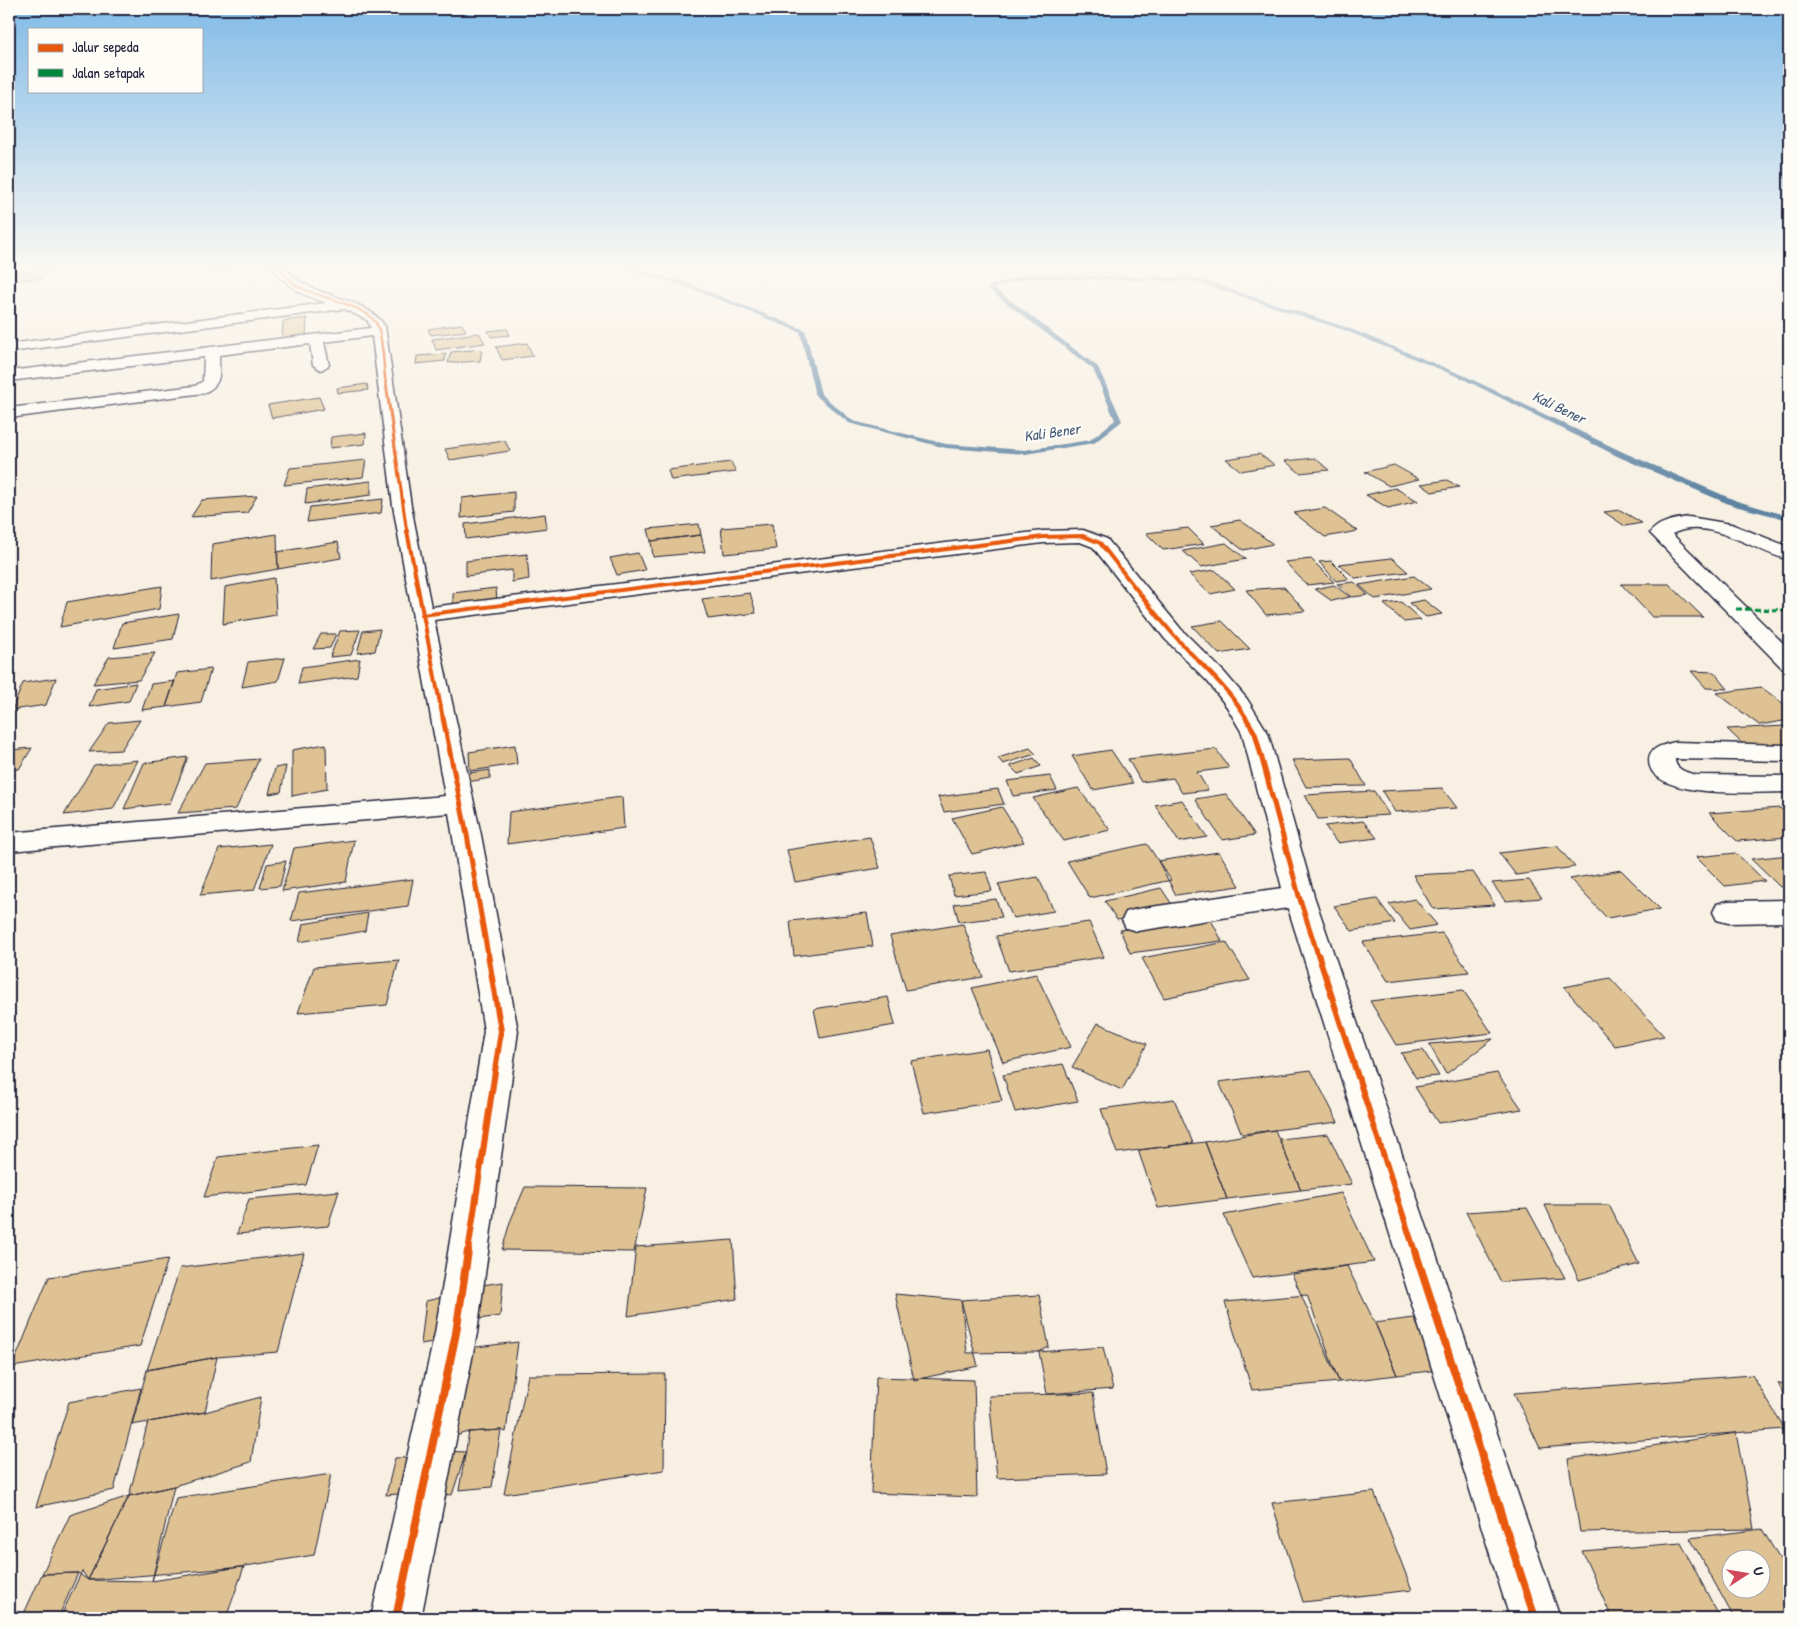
<svg xmlns="http://www.w3.org/2000/svg" width="1798" height="1627" viewBox="0 0 1798 1627" font-family="'Patrick Hand',sans-serif">
	<rect width="100%" height="100%" fill="#f7f0e3"/>
	<filter id="ink" filterUnits="userSpaceOnUse"><feTurbulence type="fractalNoise" baseFrequency=".02" numOctaves="2"/><feDisplacementMap in="SourceGraphic" scale="10" xChannelSelector="R" yChannelSelector="G"/><feConvolveMatrix kernelMatrix="1 2 1 2 8 2 1 2 1" color-interpolation-filters="sRGB"/></filter>
	<g filter="url(#ink)">
		<g fill="none" stroke-linecap="round" stroke-linejoin="round">
			<path fill="#5f84a3" fill-rule="evenodd" d="M 615,267 L 623,267 L 684,282 L 805,330 L 821,394 L 853,421 L 946,444 L 1025,450 L 1090,440 L 1115,420 L 1093,369 L 988,289 L 988,287 L 1026,274 L 1196,278 L 1348,328 L 1465,376 L 1625,453 L 1737,501 L 1789,516 L 1789,520 L 1731,505 L 1619,457 L 1461,378 L 1344,330 L 1194,281 L 1026,278 L 994,288 L 1098,367 L 1122,421 L 1094,443 L 1025,454 L 946,448 L 849,423 L 815,395 L 800,332 L 680,284 Z"/>
		</g>
		<path fill="#dec293" stroke="#22223b" fill-rule="evenodd" d="M 210,267 L 232,267 L 232,269 L 210,272 Z
			M 49,270 L 42,278 L 13,281 L 19,273 Z
			M 307,318 L 306,337 L 282,339 L 283,321 Z
			M 462,324 L 466,331 L 431,335 L 428,329 Z
			M 507,329 L 510,335 L 491,337 L 488,331 Z
			M 479,333 L 485,343 L 436,350 L 432,339 Z
			M 527,343 L 533,356 L 502,360 L 496,347 Z
			M 482,349 L 480,361 L 448,363 L 451,352 Z
			M 446,354 L 445,361 L 416,364 L 417,356 Z
			M 367,384 L 368,390 L 338,393 L 337,388 Z
			M 319,397 L 324,409 L 272,418 L 268,405 Z
			M 366,433 L 365,444 L 330,448 L 331,437 Z
			M 505,441 L 510,451 L 450,460 L 445,449 Z
			M 1259,454 L 1275,465 L 1241,471 L 1226,459 Z
			M 1315,458 L 1329,470 L 1300,473 L 1285,461 Z
			M 366,460 L 363,477 L 284,485 L 290,468 Z
			M 731,462 L 736,472 L 671,480 L 668,470 Z
			M 1394,465 L 1419,479 L 1389,486 L 1365,472 Z
			M 1447,480 L 1459,487 L 1432,492 L 1421,484 Z
			M 371,481 L 371,495 L 305,504 L 307,489 Z
			M 1395,488 L 1418,501 L 1388,508 L 1366,495 Z
			M 514,492 L 514,512 L 461,518 L 462,498 Z
			M 257,496 L 247,513 L 191,517 L 202,500 Z
			M 383,499 L 381,513 L 307,522 L 310,507 Z
			M 1325,508 L 1358,531 L 1325,537 L 1294,513 Z
			M 1620,510 L 1642,523 L 1625,526 L 1604,512 Z
			M 545,514 L 547,528 L 466,539 L 465,524 Z
			M 1240,520 L 1273,544 L 1243,550 L 1211,525 Z
			M 699,524 L 701,535 L 651,541 L 648,529 Z
			M 772,524 L 776,549 L 724,554 L 721,528 Z
			M 1188,528 L 1204,544 L 1163,550 L 1146,533 Z
			M 277,534 L 278,569 L 211,581 L 212,544 Z
			M 701,535 L 705,552 L 653,557 L 651,541 Z
			M 338,542 L 341,558 L 278,569 L 277,552 Z
			M 1226,543 L 1246,559 L 1201,567 L 1183,551 Z
			M 638,553 L 645,570 L 617,575 L 610,558 Z
			M 527,554 L 529,579 L 512,582 L 512,570 L 466,576 L 466,561 Z
			M 1392,558 L 1408,572 L 1355,578 L 1339,564 Z
			M 1311,559 L 1334,582 L 1307,585 L 1285,562 Z
			M 1331,561 L 1349,579 L 1336,581 L 1319,562 Z
			M 1215,570 L 1235,589 L 1210,594 L 1189,574 Z
			M 1414,576 L 1431,589 L 1375,599 L 1359,585 Z
			M 274,578 L 276,615 L 223,624 L 225,587 Z
			M 1354,582 L 1368,595 L 1352,597 L 1337,584 Z
			M 1621,584 L 1669,584 L 1703,617 L 1652,617 Z
			M 1334,585 L 1350,597 L 1332,601 L 1315,589 Z
			M 162,586 L 159,609 L 60,627 L 67,602 Z
			M 1284,587 L 1305,611 L 1266,615 L 1246,590 Z
			M 496,588 L 497,601 L 453,607 L 453,593 Z
			M 750,593 L 756,613 L 708,619 L 702,599 Z
			M 1424,600 L 1442,614 L 1426,617 L 1409,603 Z
			M 1401,602 L 1421,620 L 1404,622 L 1384,604 Z
			M 179,614 L 173,639 L 114,648 L 122,623 Z
			M 1222,621 L 1250,649 L 1219,654 L 1192,626 Z
			M 380,629 L 375,651 L 357,653 L 363,631 Z
			M 360,630 L 351,655 L 330,657 L 340,631 Z
			M 321,634 L 336,634 L 330,648 L 313,649 Z
			M 155,653 L 139,680 L 93,684 L 109,657 Z
			M 285,658 L 278,681 L 242,687 L 248,662 Z
			M 360,659 L 357,676 L 298,684 L 302,667 Z
			M 211,669 L 201,702 L 166,707 L 177,673 Z
			M 1691,671 L 1714,672 L 1728,689 L 1706,688 Z
			M 56,678 L 46,705 L 12,710 L 23,683 Z
			M 175,681 L 166,707 L 142,710 L 151,684 Z
			M 136,683 L 129,701 L 89,707 L 96,689 Z
			M 1761,687 L 1789,708 L 1789,720 L 1759,725 L 1717,693 Z
			M 140,720 L 121,750 L 89,752 L 109,723 Z
			M 1786,726 L 1789,728 L 1789,746 L 1748,749 L 1727,729 Z
			M 326,744 L 327,789 L 292,796 L 292,750 Z
			M 515,745 L 517,764 L 470,771 L 469,752 Z
			M 32,748 L 19,769 L 9,770 L 9,750 Z
			M 1030,748 L 1036,754 L 1003,764 L 998,758 Z
			M 1216,749 L 1229,768 L 1197,772 L 1208,790 L 1182,793 L 1173,778 L 1141,782 L 1128,759 Z
			M 1111,750 L 1133,783 L 1093,790 L 1072,756 Z
			M 188,757 L 170,803 L 124,809 L 144,763 Z
			M 1034,758 L 1041,766 L 1018,774 L 1010,766 Z
			M 1350,758 L 1366,786 L 1306,787 L 1292,760 Z
			M 259,759 L 236,809 L 178,813 L 205,763 Z
			M 138,760 L 113,809 L 64,815 L 94,765 Z
			M 286,766 L 281,792 L 269,794 L 275,768 Z
			M 490,770 L 490,778 L 462,783 L 462,774 Z
			M 1050,776 L 1057,790 L 1013,796 L 1007,781 Z
			M 1078,788 L 1110,830 L 1064,841 L 1033,798 Z
			M 1442,788 L 1457,808 L 1395,812 L 1382,791 Z
			M 998,789 L 1004,804 L 944,812 L 938,797 Z
			M 1374,791 L 1389,815 L 1318,819 L 1305,795 Z
			M 1226,794 L 1255,835 L 1222,840 L 1195,799 Z
			M 622,797 L 624,828 L 507,844 L 509,812 Z
			M 1182,800 L 1207,837 L 1179,842 L 1155,805 Z
			M 1002,807 L 1024,842 L 972,854 L 952,818 Z
			M 1780,808 L 1789,816 L 1789,837 L 1737,841 L 1709,813 Z
			M 1363,821 L 1377,838 L 1337,843 L 1325,826 Z
			M 870,837 L 880,868 L 795,882 L 787,850 Z
			M 354,840 L 346,882 L 282,891 L 294,848 Z
			M 271,844 L 254,890 L 200,895 L 219,849 Z
			M 1147,844 L 1171,880 L 1090,898 L 1067,861 Z
			M 1557,846 L 1575,867 L 1516,875 L 1499,853 Z
			M 1219,852 L 1240,886 L 1176,895 L 1158,861 Z
			M 1736,853 L 1765,881 L 1725,886 L 1696,857 Z
			M 1789,855 L 1789,886 L 1780,887 L 1751,859 Z
			M 286,861 L 280,886 L 260,888 L 267,864 Z
			M 1621,870 L 1660,909 L 1607,918 L 1570,879 Z
			M 986,872 L 992,891 L 954,895 L 949,876 Z
			M 1473,872 L 1495,905 L 1433,909 L 1413,875 Z
			M 1038,877 L 1054,911 L 1013,918 L 998,884 Z
			M 413,879 L 408,906 L 291,921 L 299,893 Z
			M 1529,880 L 1542,898 L 1505,901 L 1492,883 Z
			M 1161,888 L 1173,906 L 1117,920 L 1105,901 Z
			M 996,899 L 1002,917 L 959,922 L 954,904 Z
			M 1377,899 L 1395,923 L 1352,931 L 1334,906 Z
			M 1415,899 L 1437,925 L 1410,930 L 1389,904 Z
			M 368,913 L 365,931 L 299,942 L 303,924 Z
			M 867,913 L 873,946 L 794,956 L 790,921 Z
			M 1210,918 L 1222,941 L 1130,953 L 1120,930 Z
			M 1089,922 L 1104,957 L 1009,971 L 996,936 Z
			M 963,924 L 983,977 L 906,990 L 890,936 Z
			M 1442,933 L 1469,972 L 1388,981 L 1363,942 Z
			M 1226,942 L 1250,980 L 1164,998 L 1142,958 Z
			M 399,960 L 387,1005 L 298,1013 L 314,967 Z
			M 1036,974 L 1071,1047 L 1003,1062 L 972,988 Z
			M 1610,978 L 1664,1036 L 1615,1046 L 1564,987 Z
			M 1463,990 L 1492,1033 L 1396,1045 L 1370,1001 Z
			M 888,997 L 895,1025 L 820,1038 L 814,1009 Z
			M 1098,1023 L 1147,1044 L 1122,1090 L 1072,1067 Z
			M 1493,1039 L 1446,1074 L 1429,1044 Z
			M 987,1049 L 1002,1101 L 924,1113 L 911,1061 Z
			M 1423,1050 L 1439,1076 L 1416,1078 L 1401,1053 Z
			M 1063,1064 L 1078,1101 L 1015,1112 L 1003,1075 Z
			M 1311,1070 L 1338,1122 L 1242,1134 L 1219,1082 Z
			M 1497,1073 L 1522,1109 L 1438,1123 L 1415,1087 Z
			M 1174,1099 L 1193,1143 L 1117,1153 L 1101,1109 Z
			M 1275,1130 L 1301,1190 L 1227,1199 L 1205,1142 Z
			M 1328,1134 L 1352,1184 L 1301,1190 L 1279,1139 Z
			M 1205,1142 L 1227,1199 L 1158,1208 L 1138,1150 Z
			M 318,1145 L 306,1185 L 204,1197 L 218,1157 Z
			M 525,1187 L 647,1188 L 634,1252 L 502,1250 L 510,1222 Z
			M 339,1191 L 328,1226 L 237,1234 L 249,1199 Z
			M 1341,1193 L 1374,1262 L 1252,1278 L 1224,1215 Z
			M 1545,1205 L 1609,1205 L 1639,1264 L 1579,1280 Z
			M 1527,1208 L 1565,1278 L 1501,1282 L 1466,1212 Z
			M 733,1240 L 737,1299 L 628,1316 L 636,1247 Z
			M 304,1253 L 278,1352 L 217,1357 L 147,1370 L 180,1268 Z
			M 168,1259 L 140,1346 L 12,1367 L 49,1277 Z
			M 1347,1266 L 1375,1323 L 1397,1375 L 1339,1382 L 1292,1274 Z
			M 503,1282 L 500,1316 L 472,1320 L 475,1286 Z
			M 895,1294 L 961,1300 L 978,1366 L 914,1380 Z
			M 1039,1295 L 1049,1347 L 1039,1352 L 967,1353 L 961,1300 Z
			M 1307,1295 L 1339,1382 L 1252,1390 L 1225,1302 Z
			M 448,1296 L 444,1340 L 421,1344 L 426,1301 Z
			M 1414,1318 L 1438,1370 L 1397,1375 L 1375,1323 Z
			M 518,1342 L 506,1432 L 501,1430 L 469,1432 L 445,1439 L 460,1349 Z
			M 1103,1347 L 1113,1389 L 1047,1394 L 1039,1352 Z
			M 217,1357 L 205,1412 L 132,1425 L 147,1370 Z
			M 665,1374 L 664,1470 L 504,1494 L 528,1375 Z
			M 1752,1375 L 1785,1429 L 1540,1448 L 1514,1393 Z
			M 876,1377 L 974,1380 L 977,1497 L 871,1493 Z
			M 1778,1383 L 1789,1384 L 1789,1406 Z
			M 141,1388 L 114,1490 L 36,1507 L 69,1402 Z
			M 1093,1393 L 1106,1474 L 997,1478 L 989,1396 Z
			M 261,1397 L 251,1462 L 174,1486 L 129,1496 L 148,1422 L 205,1412 Z
			M 501,1430 L 492,1487 L 459,1490 L 469,1432 Z
			M 1736,1433 L 1754,1529 L 1580,1532 L 1568,1459 Z
			M 442,1451 L 466,1452 L 452,1495 L 428,1493 Z
			M 418,1457 L 410,1493 L 386,1495 L 395,1458 Z
			M 331,1474 L 314,1555 L 152,1581 L 176,1498 Z
			M 174,1486 L 152,1581 L 88,1580 L 129,1496 Z
			M 1374,1492 L 1412,1590 L 1303,1602 L 1272,1503 Z
			M 129,1496 L 88,1580 L 78,1573 L 42,1574 L 70,1515 Z
			M 1762,1529 L 1789,1575 L 1789,1618 L 1734,1618 L 1690,1538 ZM 1730,1560 L 1760,1560 L 1760,1590 L 1730,1590 Z
			M 1681,1543 L 1720,1618 L 1612,1618 L 1582,1551 Z
			M 244,1567 L 226,1618 L 60,1618 L 82,1571 L 88,1580 Z
			M 78,1573 L 58,1618 L 22,1618 L 42,1574 Z"/>
		<g fill="none" stroke-linecap="round" stroke-linejoin="round">
			<g stroke="#22223b" stroke-width="3">
				<path id="street" d="M 273,267 L 285,267 C 310,301 361,292 385,326 L 411,506 L 431,607 L 1043,531 L 1083,530 L 1107,539 L 1181,629 L 1224,672 L 1247,699 L 1268,733 L 1314,896 L 1560,1618 L 1510,1618 L 1288,908 L 1137,931 L 1126,928 L 1122,920 L 1126,912 L 1137,909 L 1282,888 L 1242,733 L 1227,707 L 1208,682 L 1165,639 L 1093,547 L 1080,542 L 1043,543 L 434,620 L 481,835 L 518,1031 L 477,1333 L 421,1618 L 371,1618 L 435,1333 L 484,1031 L 449,813 L 9,851 L 9,833 L 445,796 L 393,506 L 372,336 L 324,342 L 329,365 L 321,370 L 313,365 L 310,344 L 219,355 C 219,374 223,384 204,393 L 9,418 L 9,408 L 195,386 L 203,381 L 204,357 L 9,381 L 9,371 L 371,328 L 367,320 L 344,309 L 9,352 L 9,344 L 326,303 C 304,295 286,288 273,267 Z
					M 1689,517 L 1731,524 L 1789,547 L 1789,560 C 1756,552 1707,515 1672,534 L 1789,649 L 1789,669 L 1781,667 L 1650,533 C 1659,521 1676,519 1689,517 Z
					M 1675,742 L 1789,745 L 1789,761 L 1675,759 C 1675,770 1687,772 1695,775 L 1789,776 L 1789,792 C 1762,792 1648,801 1649,760 C 1649,747 1664,745 1675,742 Z
					M 1789,900 L 1789,922 L 1728,923 L 1717,920 L 1713,912 L 1717,904 L 1728,901 Z"/>
			</g>
			<use href="#street" fill="#fdfcf7" fill-rule="evenodd"/>
			<path stroke="#00873e" stroke-width="3" stroke-dasharray="6 3" stroke-linecap="butt" d="M 1736,609 L 1789,610"/>
			<g stroke="#fdfcf7" stroke-width="4.5">
				<path id="cycleway-far5" d="M 279,267 C 285,276 291,283 301,288 C 320,298 372,306 378,327 C 384,345 383,366 386,385"/>
			</g>
			<g stroke="#fdfcf7" stroke-width="5">
				<path id="cycleway-far4" d="M 386,383 L 407,533"/>
			</g>
			<g stroke="#fdfcf7" stroke-width="6">
				<path id="cycleway-far3" d="M 407,531 L 443,719
					M 422,615 L 1043,537 L 1083,536 L 1100,543 C 1124,573 1147,604 1172,633 C 1197,662 1227,685 1247,719"/>
			</g>
			<g stroke="#fdfcf7" stroke-width="8">
				<path id="cycleway-far2" d="M 443,718 L 467,835 L 488,955
					M 1246,718 L 1255,733 L 1299,896 L 1318,955"/>
			</g>
			<g stroke="#fdfcf7" stroke-width="9">
				<path id="cycleway-far1" d="M 1318,954 L 1415,1252
					M 468,1252 L 501,1031 L 488,954"/>
			</g>
			<g stroke="#fdfcf7" stroke-width="11">
				<path id="cycleway" d="M 1415,1251 L 1535,1618
					M 396,1618 L 456,1333 L 468,1251"/>
			</g>
			<use href="#cycleway-far5" stroke="#e8590c" stroke-width="2.5"/>
			<use href="#cycleway-far4" stroke="#e8590c" stroke-width="3"/>
			<use href="#cycleway-far3" stroke="#e8590c" stroke-width="4"/>
			<use href="#cycleway-far2" stroke="#e8590c" stroke-width="5"/>
			<use href="#cycleway-far1" stroke="#e8590c" stroke-width="6"/>
			<use href="#cycleway" stroke="#e8590c" stroke-width="8"/>
		</g>
	</g>
	<linearGradient id="sky" x2="0" y2="1"><stop stop-color="#81bbe8"/><stop offset="0.54" stop-color="#fbf8f2"/><stop offset="1" stop-color="#fbf8f2" stop-opacity="0"/></linearGradient>
	<rect width="1798" height="495" fill="url(#sky)"/>
	<g text-anchor="middle" dominant-baseline="central" stroke-width="4.5" stroke-linejoin="round" paint-order="stroke">
		<g font-size="15" font-style="italic" fill="#455b78" stroke="#fdfcf7">
			<text transform="translate(1559 407) rotate(26)">Kali Bener</text>
			<text transform="translate(1052 432) rotate(-8)">Kali Bener</text>
		</g>
	</g>
	<rect width="1798" height="1627" fill="none" stroke="#fdfcf7" stroke-width="30"/>
	<rect x="15" y="15" width="1768" height="1597" fill="none" stroke="#22223b" stroke-width="2" filter="url(#ink)"/>
	<rect x="28" y="28" width="175" height="65" fill="#fdfcf7" stroke="#a5a5ac"/>
	<rect x="38" y="44" width="25" height="8" fill="#e8590c" stroke="#a5a5ac"/>
	<text x="72" y="52" font-size="15" fill="#22223b">Jalur sepeda</text>
	<rect x="38" y="69" width="25" height="8" fill="#00873e" stroke="#a5a5ac"/>
	<text x="72" y="78" font-size="15" fill="#22223b">Jalan setapak</text>
	<g transform="translate(1746 1574) rotate(78)"><circle r="24" fill="#fdfcf7" stroke="#a5a5ac"/>
	<path d="M0-4L9 19L0 12L-9 19Z" fill="#d1495b"/>
	<text y="-8" font-size="14" font-weight="bold" text-anchor="middle" fill="#22223b">U</text>
	</g>
</svg>
